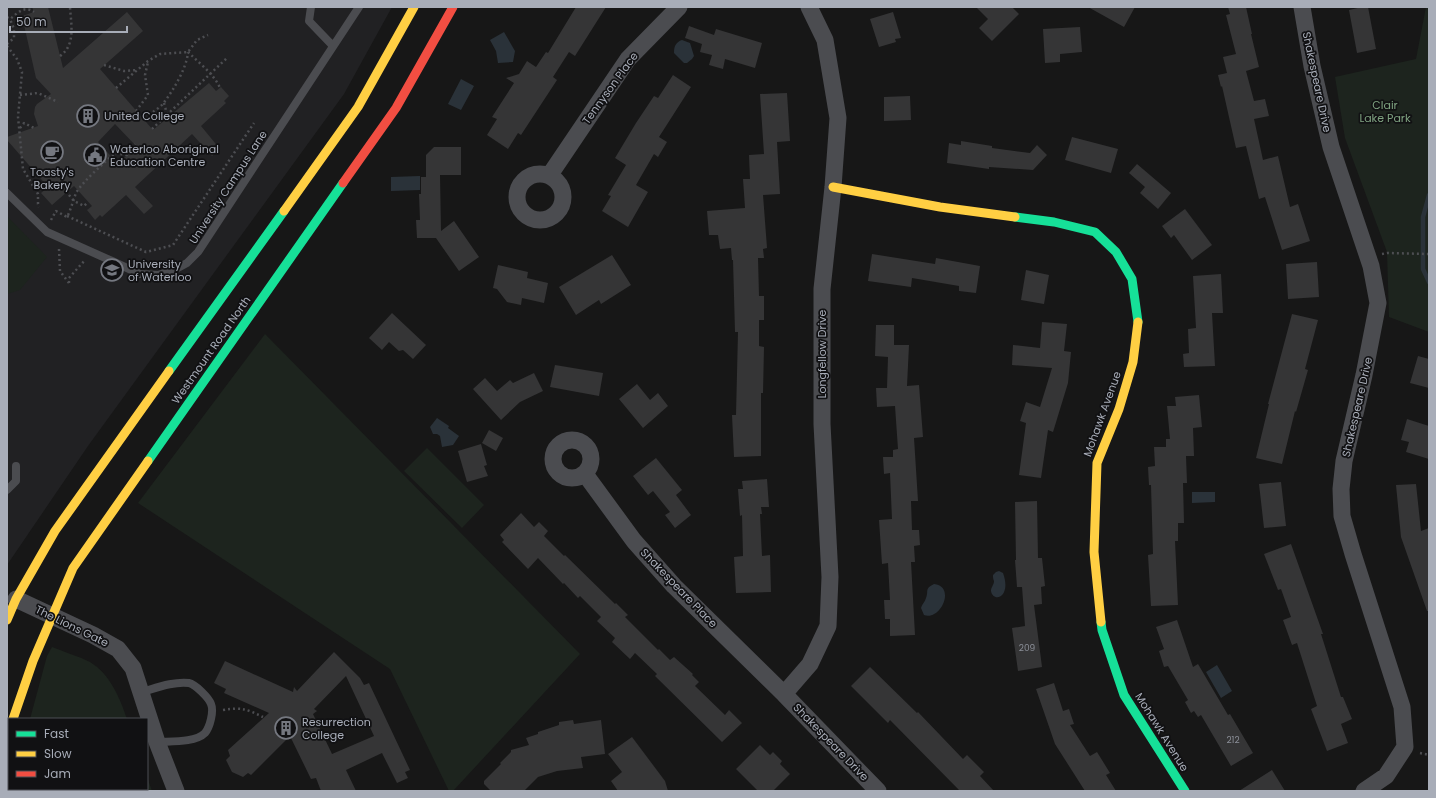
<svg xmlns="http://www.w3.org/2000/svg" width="1436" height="798" viewBox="0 0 1436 798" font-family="Poppins,sans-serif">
	<rect width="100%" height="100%" fill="#171717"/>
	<path fill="#212123" d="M 7,7 L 392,7 L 344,94 L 88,446 L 7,565 Z"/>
	<path fill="#1d241e" d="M 1426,7 L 1429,7 L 1429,332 L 1389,317 L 1387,252 L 1345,138 L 1335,77 L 1416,59 Z
		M 7,216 L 47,257 L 20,290 L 7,294 Z
		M 265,334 L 580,654 L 453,791 L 449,791 L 390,669 L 138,503 Z
		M 427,448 L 484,505 L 462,528 L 404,471 Z
		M 52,647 C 64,652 78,656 90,662 C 110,674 120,698 127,719 L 30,719 L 47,656 Z
		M 147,777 L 152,791 L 65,791 L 61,789 L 147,789 Z"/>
	<path fill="#2a3239" d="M 504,32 L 515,51 L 513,62 L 498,63 L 496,51 L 490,40 Z
		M 682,40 L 690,43 L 694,56 L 692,59 L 687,63 L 684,63 L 674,53 C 674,46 676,42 682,40 Z
		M 461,79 L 474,86 L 461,110 L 448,104 Z
		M 420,176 L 420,190 L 391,191 L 391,177 Z
		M 437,418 L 449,426 L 448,428 L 459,436 L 453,445 L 442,447 L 440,436 L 437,434 L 433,434 L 430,427 Z
		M 1192,492 L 1215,492 L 1215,502 L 1192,503 Z
		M 999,571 L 1003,573 C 1012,598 993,603 991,591 C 991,587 994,585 994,581 C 993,579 993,577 993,575 L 996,572 Z
		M 934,584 C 956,586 941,621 924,615 L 921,608 C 922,604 925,602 926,598 C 929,591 924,589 934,584 Z
		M 1217,665 L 1232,691 L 1221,698 L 1206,672 Z"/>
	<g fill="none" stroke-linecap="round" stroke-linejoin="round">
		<path stroke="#2a3239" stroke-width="4.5" d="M 1429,195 L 1423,217 L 1423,269 L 1429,282"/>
	</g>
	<path fill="#353536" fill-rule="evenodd" d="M 32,7 L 48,7 L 63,68 L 127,12 L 143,31 L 100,69 L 153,130 L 209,83 L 216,91 L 221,87 L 229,96 L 224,101 L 226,103 L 201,126 L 220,149 L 212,156 L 192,134 L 135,187 L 153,206 L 144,214 L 126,195 L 102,217 L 100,215 L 95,220 L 87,210 L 92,206 L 74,186 L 52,205 L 41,193 L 48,187 L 7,140 L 7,137 L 38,126 L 34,114 L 35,107 L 37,104 L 51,94 L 36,78 L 22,16 L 34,12 ZM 115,124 L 136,146 L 118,164 L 98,142 Z
		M 576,7 L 606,7 L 575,56 L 569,52 L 553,77 L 557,80 L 521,135 L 518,133 L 508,149 L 487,135 L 497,119 L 492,117 L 514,83 L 506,78 L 519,74 L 527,61 L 536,67 L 546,52 L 548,53 Z
		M 976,7 L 1012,7 L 1019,14 L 992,41 L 979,28 L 988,19 Z
		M 1088,7 L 1135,7 L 1124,27 Z
		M 1228,7 L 1246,7 L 1252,34 L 1251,34 L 1259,67 L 1246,71 L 1254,101 L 1265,99 L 1269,116 L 1254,119 L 1263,160 L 1278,156 L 1290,207 L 1298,204 L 1310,241 L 1282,250 L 1265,197 L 1259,199 L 1246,146 L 1236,148 L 1222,86 L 1221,87 L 1218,75 L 1227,73 L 1223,57 L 1236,54 L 1226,15 L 1230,14 Z
		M 1362,7 L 1368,7 L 1376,49 L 1357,53 L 1349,10 Z
		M 893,12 L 901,38 L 895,39 L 896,42 L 879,47 L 870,19 Z
		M 689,26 L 714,35 L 716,29 L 762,43 L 755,68 L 725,59 L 723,69 L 709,65 L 712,55 L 700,52 L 702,44 L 685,38 Z
		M 1080,27 L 1082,52 L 1060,54 L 1060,62 L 1045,63 L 1043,29 Z
		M 673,75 L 691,87 L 659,137 L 667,142 L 658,157 L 654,154 L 636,185 L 648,192 L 628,227 L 602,211 L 611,196 L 608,195 L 626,165 L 615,158 L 636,123 L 654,96 L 658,98 Z
		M 787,93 L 790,141 L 777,142 L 780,194 L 763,195 L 767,248 L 763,249 L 764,258 L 758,258 L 759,296 L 764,296 L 764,320 L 759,320 L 759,346 L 764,347 L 763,393 L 761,393 L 761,456 L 734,457 L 732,415 L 736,415 L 738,332 L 735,332 L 733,260 L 732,260 L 731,248 L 720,249 L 718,235 L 709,235 L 707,211 L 745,208 L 743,179 L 750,179 L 749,155 L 764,154 L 760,94 Z
		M 910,96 L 911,120 L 884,121 L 884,97 Z
		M 1072,137 L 1118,149 L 1111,173 L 1065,160 Z
		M 961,141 L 992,146 L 992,148 L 1030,153 L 1037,145 L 1047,155 L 1033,170 L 989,167 L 989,169 L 947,163 L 949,143 L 961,145 Z
		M 434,147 L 461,147 L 461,175 L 440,175 L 441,231 L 454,221 L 479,257 L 459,271 L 436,238 L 417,238 L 416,220 L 420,220 L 419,194 L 421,194 L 421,177 L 426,177 L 426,155 Z
		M 1137,164 L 1171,193 L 1158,209 L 1140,193 L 1145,187 L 1129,173 Z
		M 1185,209 L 1212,245 L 1192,260 L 1174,235 L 1171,238 L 1162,226 Z
		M 872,254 L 935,264 L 936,258 L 980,266 L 976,293 L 959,291 L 959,286 L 912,278 L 911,287 L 868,281 Z
		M 612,255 L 631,285 L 601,304 L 599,300 L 576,315 L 559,287 Z
		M 1317,262 L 1319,297 L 1288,299 L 1286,264 Z
		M 498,265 L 528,272 L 527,278 L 548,283 L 544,303 L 522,298 L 521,305 L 507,302 L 497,289 L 493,288 Z
		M 1026,270 L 1049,275 L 1044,304 L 1021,300 Z
		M 1221,274 L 1223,313 L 1212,313 L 1215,366 L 1184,367 L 1183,354 L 1189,353 L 1188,329 L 1196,328 L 1193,276 Z
		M 392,313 L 426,345 L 413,359 L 403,350 L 399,351 L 389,342 L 382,350 L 369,338 Z
		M 1292,314 L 1318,320 L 1305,369 L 1308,370 L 1296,412 L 1295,411 L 1282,464 L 1256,458 L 1269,404 L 1268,404 Z
		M 1042,322 L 1067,324 L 1064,351 L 1071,352 L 1068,383 L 1053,432 L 1048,430 L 1041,478 L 1019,475 L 1026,423 L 1020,421 L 1026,402 L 1040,407 L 1052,368 L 1012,365 L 1013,345 L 1040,348 Z
		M 876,325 L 894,325 L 894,345 L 909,345 L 907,386 L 919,385 L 923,437 L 914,438 L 918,501 L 911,501 L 912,530 L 919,530 L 920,545 L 914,546 L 915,562 L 911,562 L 915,635 L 890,636 L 890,619 L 885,619 L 884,600 L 890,600 L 888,563 L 882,564 L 879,520 L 892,519 L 890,473 L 884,474 L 883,457 L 893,457 L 893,450 L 898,449 L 895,406 L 877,407 L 876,388 L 887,388 L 888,357 L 875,356 Z
		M 1418,356 L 1429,359 L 1429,388 L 1410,383 Z
		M 555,365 L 603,373 L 599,396 L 550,387 Z
		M 534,373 L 543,391 L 520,402 L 501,420 L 473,389 L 485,378 L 497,391 L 510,380 L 513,383 Z
		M 637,384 L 650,400 L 658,393 L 668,406 L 643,428 L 619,399 Z
		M 1199,395 L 1202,427 L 1193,428 L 1194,456 L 1186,456 L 1187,483 L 1183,483 L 1184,523 L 1178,523 L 1178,541 L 1175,541 L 1178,605 L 1151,606 L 1148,555 L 1153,554 L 1151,485 L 1149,485 L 1148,467 L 1155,466 L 1154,447 L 1166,447 L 1166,439 L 1170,439 L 1167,406 L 1176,406 L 1175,397 Z
		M 1407,419 L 1429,426 L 1429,459 L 1406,452 L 1409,442 L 1401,440 Z
		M 489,430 L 503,438 L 496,451 L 482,443 Z
		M 481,444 L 487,465 L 484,466 L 488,476 L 467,482 L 458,451 Z
		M 656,458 L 682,490 L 676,495 L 691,515 L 675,528 L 665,515 L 670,512 L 653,491 L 648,495 L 633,476 Z
		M 767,479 L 769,507 L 761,507 L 762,514 L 760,514 L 762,556 L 770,555 L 771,592 L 736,593 L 734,557 L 743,556 L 742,515 L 740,516 L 738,489 L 743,489 L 742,481 Z
		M 1281,482 L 1286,526 L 1264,528 L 1259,484 Z
		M 1416,484 L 1421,531 L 1429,528 L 1429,611 L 1427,611 L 1401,537 L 1396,485 Z
		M 1037,501 L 1038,558 L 1042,558 L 1045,586 L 1041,587 L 1042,604 L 1034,605 L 1042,667 L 1018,671 L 1012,628 L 1025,626 L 1022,587 L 1017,587 L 1015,560 L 1016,560 L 1015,502 Z
		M 521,513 L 534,527 L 539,522 L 548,531 L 544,536 L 564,556 L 565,555 L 615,604 L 616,603 L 628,615 L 625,617 L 658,650 L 659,649 L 670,660 L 674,657 L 693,674 L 692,675 L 699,682 L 695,686 L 725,715 L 729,710 L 742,723 L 722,742 L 655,676 L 657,674 L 635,653 L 630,659 L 612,642 L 615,638 L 597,621 L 601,617 L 580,596 L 578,598 L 564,583 L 563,584 L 538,558 L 528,569 L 502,542 L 504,540 L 500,535 Z
		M 1291,544 L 1323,634 L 1321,634 L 1341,697 L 1343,697 L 1352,719 L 1341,724 L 1348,743 L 1327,751 L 1311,709 L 1317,706 L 1297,643 L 1292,645 L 1283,620 L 1291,617 L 1281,589 L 1278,590 L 1264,554 Z
		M 1177,620 L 1193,667 L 1198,664 L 1228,715 L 1230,714 L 1253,753 L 1231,766 L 1201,715 L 1198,717 L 1194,711 L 1191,713 L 1185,702 L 1188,700 L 1168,666 L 1164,667 L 1159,651 L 1164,649 L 1156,627 Z
		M 334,652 L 360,678 L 364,685 L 369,683 L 410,770 L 405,772 L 408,778 L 397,783 L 382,753 L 346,770 L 356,791 L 321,791 L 316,778 L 311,779 L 290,736 L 251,775 L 248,773 L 243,777 L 232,772 L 226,760 L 230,756 L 228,750 L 269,713 L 224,693 L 226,689 L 214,683 L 225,661 L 293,692 L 294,687 L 297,691 ZM 346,676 L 374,736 L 332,754 L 313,714 L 317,711 L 314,709 Z
		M 870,667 L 917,713 L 918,712 L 963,759 L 967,755 L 984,772 L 980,776 L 994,791 L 960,791 L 890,720 L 888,723 L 851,686 Z
		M 1054,683 L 1063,711 L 1069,709 L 1074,724 L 1070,725 L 1090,756 L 1097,752 L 1110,773 L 1106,775 L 1116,791 L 1085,791 L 1055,744 L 1036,689 Z
		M 573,720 L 574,724 L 601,720 L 605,754 L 581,757 L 583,768 L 557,771 L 538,777 L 524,791 L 491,791 L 484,784 L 484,781 L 501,764 L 500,763 L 511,752 L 511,750 L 529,745 L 526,738 L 538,734 L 538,732 L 559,725 L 559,722 Z
		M 632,737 L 665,781 L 668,791 L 618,791 L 611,781 L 622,772 L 608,754 Z
		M 760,745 L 770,755 L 773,752 L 782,761 L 780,764 L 790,774 L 773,791 L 758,791 L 736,769 Z
		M 1272,770 L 1285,791 L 1239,791 Z"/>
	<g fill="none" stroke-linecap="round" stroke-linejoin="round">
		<path stroke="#4d4e52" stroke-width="2.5" stroke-dasharray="2 3" stroke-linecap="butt" d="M 7,17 L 10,19 C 18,13 24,5 34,12
			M 7,44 L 14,38 L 14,29 L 10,19
			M 7,46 L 17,59 L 22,72 L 18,117 L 23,169 L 38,194 L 38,204 L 39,207
			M 188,52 C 199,63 214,74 220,88
			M 60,56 C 76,45 71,24 70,7
			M 104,65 L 124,71 L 138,70
			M 116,88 L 148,61 L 160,54 L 188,52 L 197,40 L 208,35
			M 20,95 L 38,93 L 58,102
			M 164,103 L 167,114
			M 136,111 L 148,95 L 145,75 L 148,62
			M 153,112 C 157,109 162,106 165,101 C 174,89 187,67 188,52
			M 20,128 L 24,123 L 34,128
			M 152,129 L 228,57
			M 69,195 L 74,201 L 84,206 L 88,202
			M 67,216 L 146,252 L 173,245 L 254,123
			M 51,220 L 56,211 L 67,217 C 71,209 73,201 76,193 C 83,181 104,163 115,153 L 127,155 L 135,144
			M 59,249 L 60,271 L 69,283
			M 1382,254 L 1387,253 L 1429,254
			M 69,283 L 69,278 L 85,260
			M 223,710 C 242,707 246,709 263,717
			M 1420,753 L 1429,755"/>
		<path stroke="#4b4c50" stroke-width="8" d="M 311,7 L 309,21 L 333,46
			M 7,193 L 47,232 L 112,261 L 140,274 L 158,275 L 174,270 L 187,263 L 198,252 L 359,7
			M 7,490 L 16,481 L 16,466
			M 142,692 C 156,688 174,681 189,683 C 195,684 209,698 211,704 C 214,711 210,727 205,733 C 195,743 170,741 157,742
			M 7,768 L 9,769
			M 36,789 L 39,791"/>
		<path stroke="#4b4c50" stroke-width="17" d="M 1302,7 L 1312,66 L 1331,147 L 1371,266 L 1378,303 L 1364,375 L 1344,461 L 1341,489 L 1342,516 L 1353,554 L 1402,707 L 1405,747 L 1386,776 L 1364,791
			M517 197a23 23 0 1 1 46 0a23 23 0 1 1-46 0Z
			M 549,176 L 628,59 L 679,7
			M553 459a19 19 0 1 1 38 0a19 19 0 1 1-38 0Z
			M 585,474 L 634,541 L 674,586 L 784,694 L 878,791
			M 16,599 L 93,635 L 118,649 L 133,668 L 157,742 L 176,791
			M 784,694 L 810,664 L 828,626 L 830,577 L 822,424 L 822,289 L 833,187 L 838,118 L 825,40 L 809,7"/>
		<path stroke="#16e098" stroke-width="9" d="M 1015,217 L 1054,222 L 1095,232 L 1116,252 L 1132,279 L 1138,322
			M 169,371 L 284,211
			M 148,461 L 343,183
			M 1101,622 L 1102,630 L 1124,695 L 1185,791
			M 7,740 L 9,733"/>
		<path stroke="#ffcf43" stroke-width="9" d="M 833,187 L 940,207 L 1015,217
			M 284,211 L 358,107 L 414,7
			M 7,620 L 16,599 L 55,531 L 169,371
			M 1101,622 L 1094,552 L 1097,463 L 1119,409 L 1133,362 L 1138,322
			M 13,719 L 33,661 L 73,568 L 148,461"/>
		<path stroke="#f24e42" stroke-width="9" d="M 343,183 L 396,108 L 453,7"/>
	</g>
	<defs>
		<g id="building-ring" transform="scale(1.15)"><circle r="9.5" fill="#111113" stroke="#757880" stroke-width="1.5"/><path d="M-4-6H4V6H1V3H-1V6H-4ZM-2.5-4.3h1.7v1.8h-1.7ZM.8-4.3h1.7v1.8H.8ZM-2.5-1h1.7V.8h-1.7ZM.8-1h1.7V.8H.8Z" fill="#757880"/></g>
		<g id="cafe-ring" transform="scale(1.15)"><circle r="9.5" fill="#111113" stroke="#757880" stroke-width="1.5"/><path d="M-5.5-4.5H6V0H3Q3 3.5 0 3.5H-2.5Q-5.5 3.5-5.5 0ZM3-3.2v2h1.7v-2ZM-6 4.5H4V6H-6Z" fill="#757880"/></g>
		<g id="civic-ring" transform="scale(1.15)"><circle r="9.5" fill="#111113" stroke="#757880" stroke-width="1.5"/><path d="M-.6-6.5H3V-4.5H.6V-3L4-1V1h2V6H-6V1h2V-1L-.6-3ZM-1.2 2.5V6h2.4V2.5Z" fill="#757880"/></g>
		<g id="university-ring" transform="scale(1.15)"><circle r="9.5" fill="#111113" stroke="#757880" stroke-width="1.5"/><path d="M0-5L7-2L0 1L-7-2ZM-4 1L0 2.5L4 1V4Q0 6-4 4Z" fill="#757880"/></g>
	</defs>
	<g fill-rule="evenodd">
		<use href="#building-ring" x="88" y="116"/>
		<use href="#cafe-ring" x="52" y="152"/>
		<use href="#civic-ring" x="95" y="155"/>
		<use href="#university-ring" x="112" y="270"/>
		<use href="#building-ring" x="286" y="728"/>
	</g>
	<g text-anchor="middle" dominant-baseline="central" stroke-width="3.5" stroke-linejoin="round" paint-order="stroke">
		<g font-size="9" fill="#8b8f98">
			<text x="1027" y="648">209</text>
			<text x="1233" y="740">212</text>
		</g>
		<g font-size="11" fill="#a8adb8" stroke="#111113">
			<text transform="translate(1317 82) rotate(78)">Shakespeare Drive</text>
			<text transform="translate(610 88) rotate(-54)">Tennyson Place</text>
			<text transform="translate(228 187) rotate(-57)">University Campus Lane</text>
			<text transform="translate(211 350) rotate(-55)">Westmount Road North</text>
			<text transform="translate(822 354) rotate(-90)">Longfellow Drive</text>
			<text transform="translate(1357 407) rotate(-77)">Shakespeare Drive</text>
			<text transform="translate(1102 414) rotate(-70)">Mohawk Avenue</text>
			<text transform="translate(679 588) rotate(46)">Shakespeare Place</text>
			<text transform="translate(72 626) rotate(26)">The Lions Gate</text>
			<text transform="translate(1162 732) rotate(58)">Mohawk Avenue</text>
			<text transform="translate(831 742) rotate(46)">Shakespeare Drive</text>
		</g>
		<g font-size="11" fill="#7fa381" stroke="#111113">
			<text x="1385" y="105">Clair<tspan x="1385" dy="13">Lake Park</tspan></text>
		</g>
		<g font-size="11" fill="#a8adb8" stroke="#111113" text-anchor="start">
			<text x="104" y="116">United College</text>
			<text x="110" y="149">Waterloo Aboriginal<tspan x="110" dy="13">Education Centre</tspan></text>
			<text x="52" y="172" text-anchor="middle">Toasty's<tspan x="52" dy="13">Bakery</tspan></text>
			<text x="128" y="264">University<tspan x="128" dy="13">of Waterloo</tspan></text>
			<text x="302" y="722">Resurrection<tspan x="302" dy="13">College</tspan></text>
		</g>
	</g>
	<rect width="1436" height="798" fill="none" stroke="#a8adb8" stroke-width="16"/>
	<rect x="8" y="718" width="140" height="72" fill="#111113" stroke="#4d4f55"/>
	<rect x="16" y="731" width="20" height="6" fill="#16e098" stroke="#4d4f55"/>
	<text x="44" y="738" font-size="12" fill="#a8adb8">Fast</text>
	<rect x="16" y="751" width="20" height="6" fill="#ffcf43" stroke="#4d4f55"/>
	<text x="44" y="758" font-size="12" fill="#a8adb8">Slow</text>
	<rect x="16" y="771" width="20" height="6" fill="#f24e42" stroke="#4d4f55"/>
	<text x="44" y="778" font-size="12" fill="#a8adb8">Jam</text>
	<path d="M10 26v6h117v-6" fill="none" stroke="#a8adb8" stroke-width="2"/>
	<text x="16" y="26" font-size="12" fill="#a8adb8" stroke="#111113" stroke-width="3" paint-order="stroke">50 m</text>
</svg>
